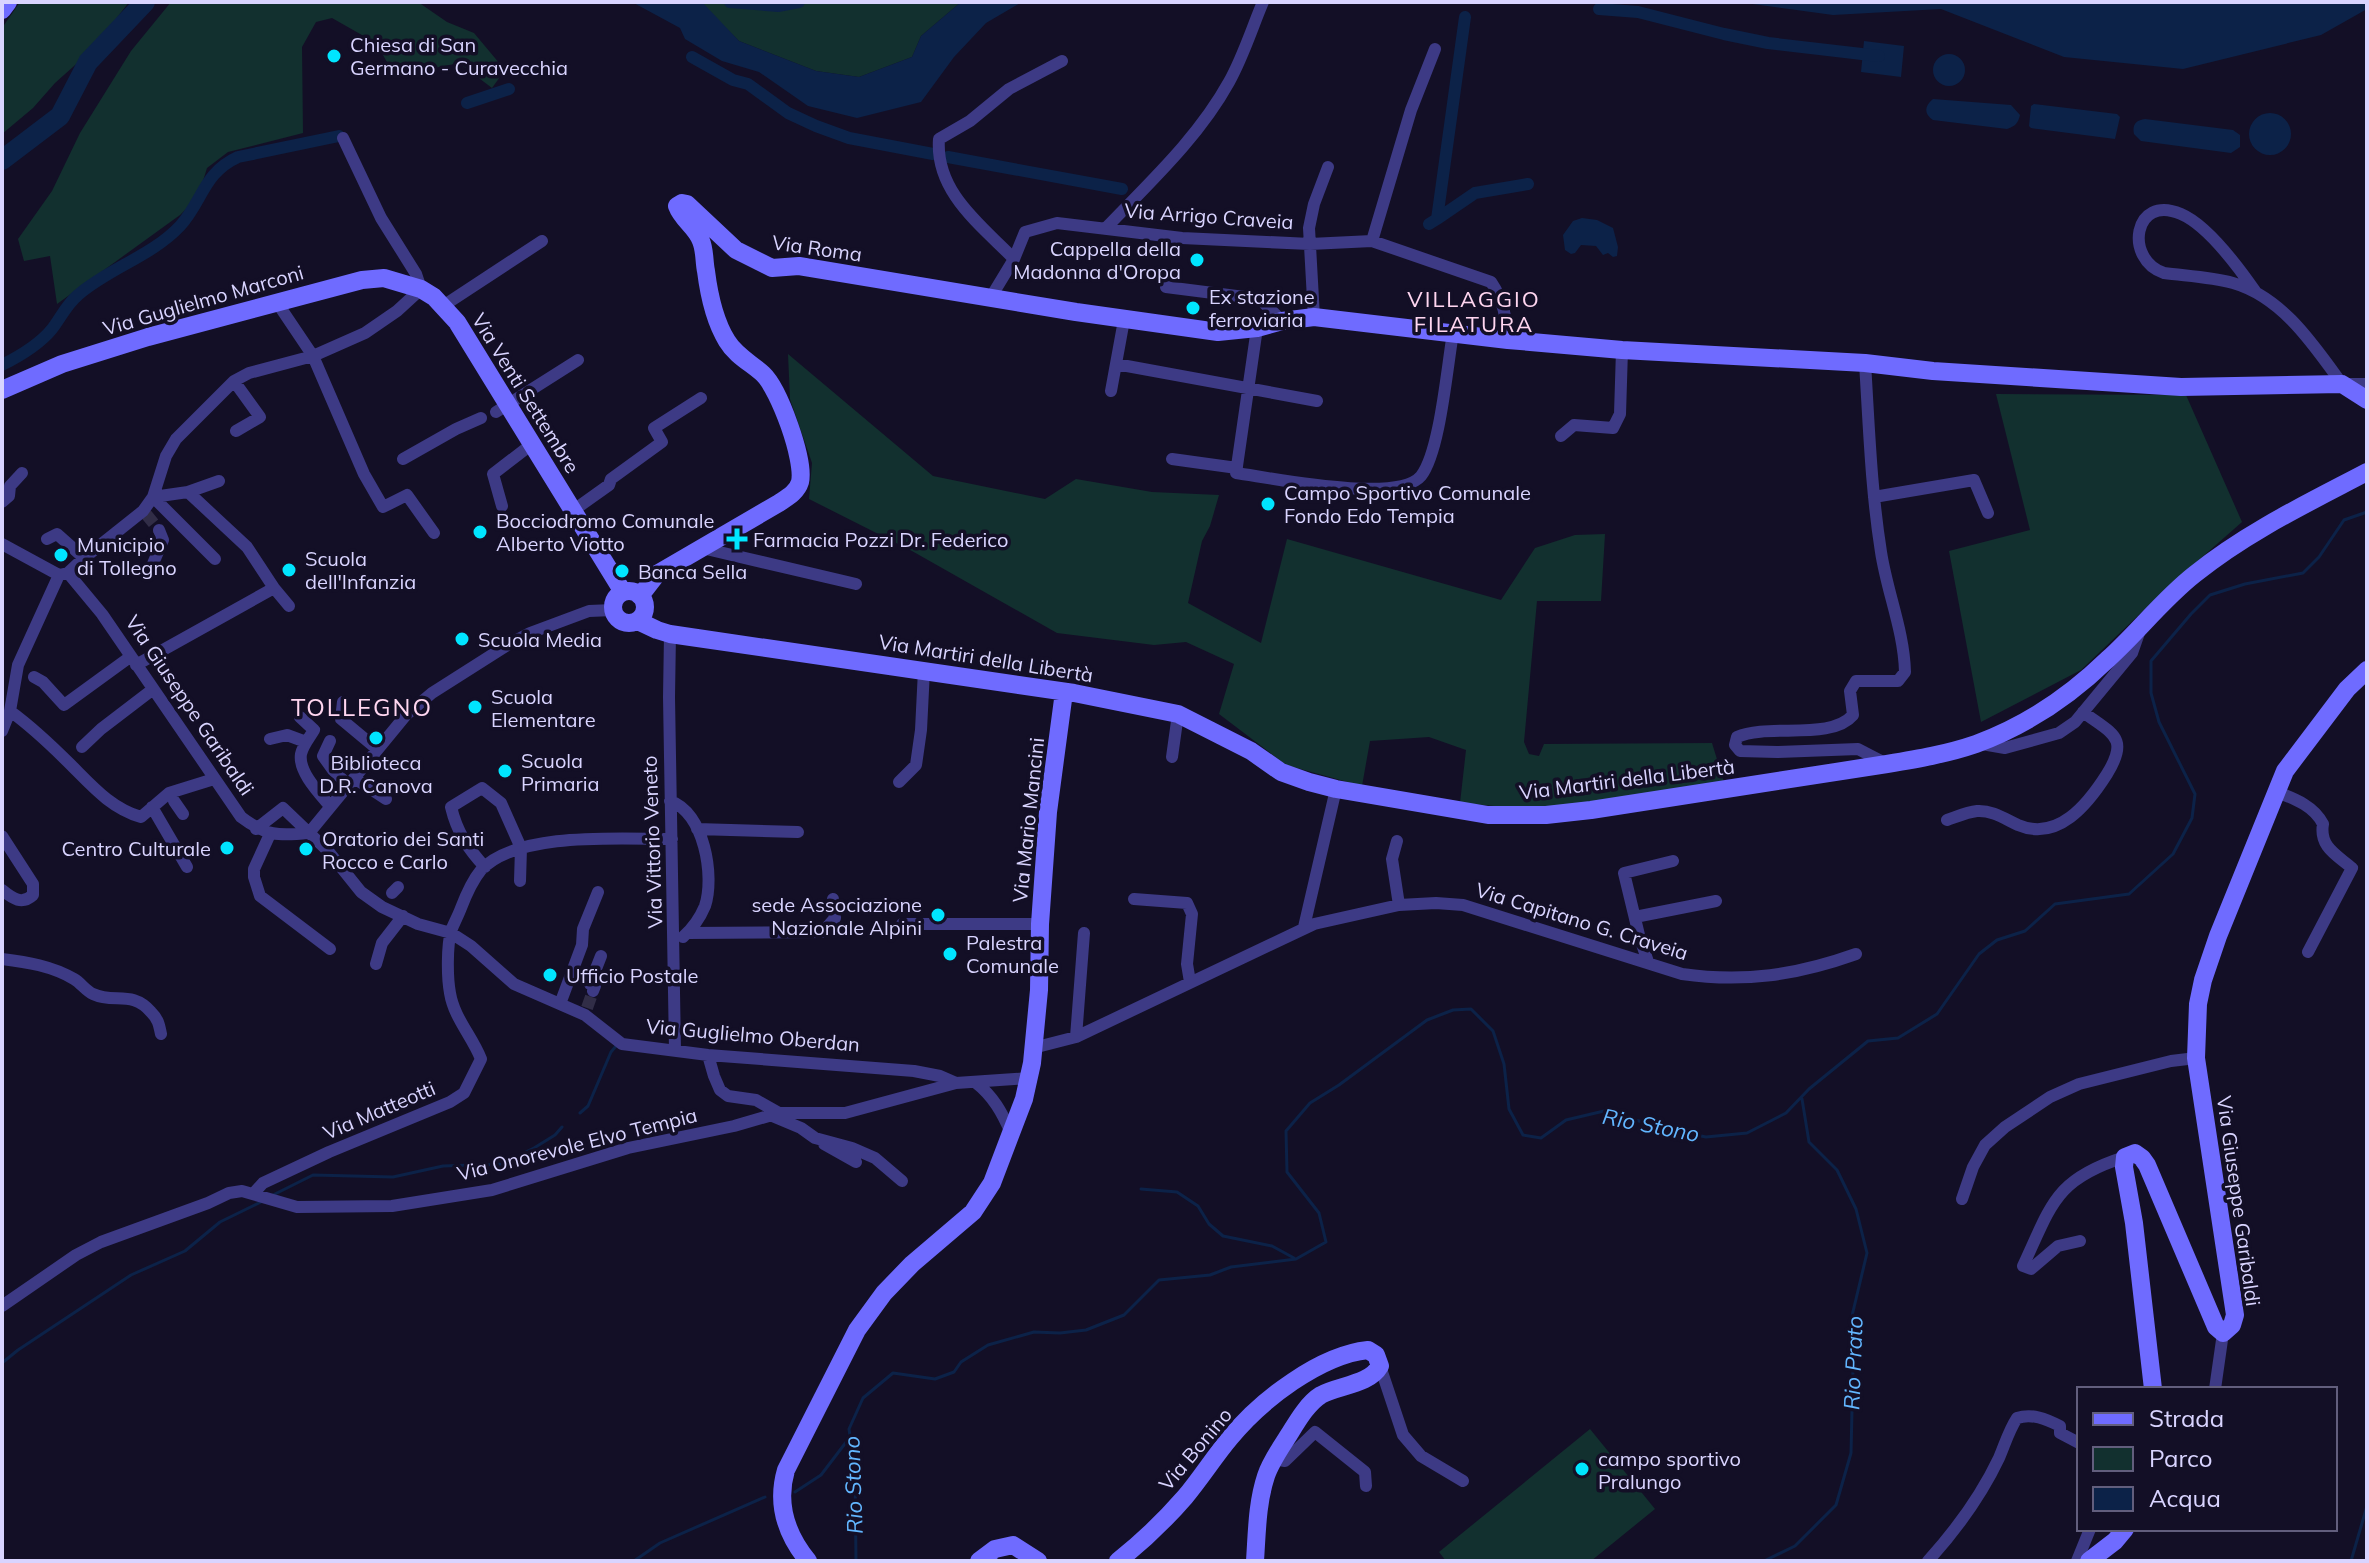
<svg xmlns="http://www.w3.org/2000/svg" width="2369" height="1563" viewBox="0 0 2369 1563" font-family="Mulish,sans-serif">
	<rect width="100%" height="100%" fill="#130f26"/>
	<path fill="#12302f" d="M 20,2 L 129,2 L 93,49 L 55,83 L 33,108 L 2,134 L 2,28 Z
		M 171,2 L 418,2 L 447,22 L 474,33 L 505,70 L 492,88 L 459,63 L 395,76 L 376,43 L 332,18 L 316,22 L 302,47 L 303,133 L 228,152 L 207,168 L 198,197 L 180,215 L 57,304 L 50,256 L 24,261 L 18,239 L 52,191 L 80,133 L 131,51 Z
		M 700,2 L 961,2 L 921,36 L 912,57 L 859,77 L 816,71 L 739,41 Z
		M 788,354 L 933,476 L 1045,499 L 1076,479 L 1152,492 L 1219,495 L 1210,526 L 1202,541 L 1188,603 L 1261,643 L 1287,539 L 1501,600 L 1535,548 L 1575,535 L 1605,534 L 1601,601 L 1537,601 L 1524,742 L 1529,754 L 1539,756 L 1544,744 L 1712,743 L 1724,782 L 1541,810 L 1460,803 L 1466,750 L 1429,737 L 1370,741 L 1362,786 L 1286,765 L 1219,714 L 1234,664 L 1186,642 L 1154,645 L 1057,633 L 912,551 L 809,499 L 812,463 L 790,399 Z
		M 1996,394 L 2186,395 L 2242,522 L 2167,588 L 2081,670 L 1981,722 L 1949,551 L 2030,530 Z
		M 1590,1429 L 1655,1509 L 1591,1561 L 1446,1561 L 1439,1552 Z"/>
	<path fill="#0c2248" d="M 632,2 L 703,3 L 739,41 L 816,71 L 859,77 L 912,57 L 921,36 L 961,2 L 1022,2 L 986,23 L 954,57 L 921,102 L 857,118 L 808,106 L 759,72 L 722,61 L 685,39 L 680,28 Z
		M 1738,2 L 2367,2 L 2367,9 L 2321,35 L 2183,69 L 2064,57 L 1941,9 L 1833,15 Z
		M 1864,41 L 1904,46 L 1901,77 L 1861,72 Z
		M1933 70a16 16 0 1 1 32 0a16 16 0 1 1-32 0Z
		M 1933,99 L 2011,105 L 2020,115 C 2018,124 2015,126 2007,129 L 1933,120 C 1924,114 1924,106 1933,99 Z
		M 2034,104 L 2117,114 L 2120,117 L 2115,139 L 2031,128 L 2029,126 L 2031,106 Z
		M2249 134a21 21 0 1 1 42 0a21 21 0 1 1-42 0Z
		M 2145,119 L 2233,130 L 2240,135 L 2240,147 L 2231,153 L 2141,141 L 2134,134 C 2132,125 2136,120 2145,119 Z
		M 1582,218 L 1597,220 L 1613,228 L 1618,247 L 1617,256 L 1613,257 L 1608,253 L 1603,255 L 1596,246 L 1581,245 L 1575,253 L 1571,254 L 1565,250 L 1563,235 L 1573,221 Z"/>
	<g fill="none" stroke-linecap="round" stroke-linejoin="round">
		<path stroke="#0c2248" stroke-width="3" d="M 580,1113 L 588,1106 L 611,1052 L 616,1046
			M 1141,1189 L 1177,1192 L 1198,1206 L 1209,1224 L 1223,1236 L 1272,1246 L 1294,1258
			M 273,1195 L 313,1175 L 393,1177 L 443,1166 L 502,1164 L 534,1148 L 555,1135 L 562,1127
			M 2,1363 L 18,1350 L 131,1275 L 185,1251 L 220,1222 L 263,1201
			M 795,1492 L 821,1475 L 850,1437
			M 634,1561 L 660,1543 L 765,1497
			M 856,1561 L 855,1469 L 849,1429 L 863,1398 L 893,1373 L 935,1379 L 954,1372 L 961,1362 L 988,1345 L 1034,1332 L 1060,1333 L 1086,1330 L 1124,1315 L 1159,1280 L 1210,1275 L 1231,1267 L 1296,1259 L 1326,1242 L 1319,1213 L 1287,1172 L 1286,1131 L 1310,1103 L 1339,1085 L 1427,1020 L 1453,1010 L 1471,1009 L 1493,1031 L 1504,1064 L 1509,1109 L 1523,1135 L 1541,1138 L 1566,1120 L 1604,1111 L 1667,1129 L 1706,1137 L 1747,1133 L 1786,1113 L 1809,1089 L 1868,1041 L 1898,1038 L 1937,1014 L 1979,954 L 1997,940 L 2025,931 L 2055,904 L 2129,894 L 2173,854 L 2192,818 L 2195,794 L 2159,722 L 2151,693 L 2151,661 L 2191,614 L 2210,595 L 2245,584 L 2303,573 L 2319,557 L 2344,520 L 2367,512
			M 1764,1561 L 1795,1546 L 1836,1505 L 1851,1453 L 1853,1368 L 1851,1320 L 1867,1253 L 1856,1209 L 1837,1170 L 1809,1142 L 1802,1099
			M 2351,1561 L 2367,1506"/>
		<path stroke="#0c2248" stroke-width="12" d="M 730,2 L 778,6 L 799,2
			M 1599,9 L 1638,12 L 1724,34 L 1768,43 L 1879,56
			M 692,57 L 733,80 L 748,84 L 788,113 L 816,126 L 849,138 L 933,154
			M 467,103 L 509,89
			M 948,157 L 1122,189
			M 1437,219 L 1475,193 L 1528,184
			M 1429,224 L 1437,219 L 1465,17
			M 2,365 C 20,356 39,345 52,329 C 61,317 67,304 78,295 C 109,268 152,256 180,226 C 203,201 203,173 238,157 L 339,136"/>
		<path stroke="#0c2248" stroke-width="20" d="M 2,160 L 60,116 L 88,62 L 145,2"/>
		<path stroke="#312d47" stroke-width="12" stroke-dasharray="12 6" stroke-linecap="butt" d="M 146,514 L 159,530
			M 587,1008 L 593,991"/>
		<path stroke="#3d3a85" stroke-width="12" d="M 1106,228 C 1150,182 1198,138 1229,82 C 1243,57 1252,28 1263,2
			M 1372,241 L 1411,110 L 1435,49
			M 1014,259 C 981,225 935,192 939,139 L 970,121 L 1009,89 L 1062,61
			M 1166,287 L 1260,299 L 1282,321
			M 2255,291 C 2239,268 2207,225 2181,214 C 2133,193 2124,260 2164,273 C 2187,276 2211,277 2233,283 C 2282,297 2313,344 2342,384 L 2367,384
			M 991,297 L 1014,259 L 1025,232 L 1057,223 L 1182,238 L 1310,244 L 1372,241 L 1491,282 C 1504,301 1506,318 1508,340
			M 276,301 L 313,356 L 364,474 L 383,507 L 407,495 L 434,533
			M 443,306 L 542,241
			M 1314,317 L 1309,228 L 1314,204 L 1328,167
			M 1257,328 L 1236,473 C 1272,478 1398,504 1421,476 C 1440,452 1447,367 1453,333
			M 1865,363 C 1869,426 1871,489 1881,552 C 1887,592 1904,631 1905,672 L 1898,681 L 1856,681 L 1850,691 L 1853,715 C 1831,741 1768,723 1737,737 L 1735,745 L 1740,751 L 1777,752 L 1858,749 L 1885,763
			M 1116,364 L 1317,401
			M 234,381 L 260,417 L 236,431
			M 1111,391 L 1124,320
			M 496,412 L 578,360
			M 1561,436 L 1574,425 L 1613,428 L 1620,414 L 1622,350
			M 403,459 L 456,429 L 481,418
			M 1172,459 L 1237,468
			M 153,497 L 215,559
			M 153,497 L 188,492 L 219,481
			M 1874,497 L 1974,480 L 1988,513
			M 2,502 L 9,496 L 10,486 L 22,473
			M 502,506 L 493,474 L 532,444
			M 574,510 L 609,485 L 611,479 L 662,442 L 654,428 L 701,398
			M 47,539 L 57,534 L 84,558
			M 2,544 L 59,575 L 68,573 L 102,614 L 241,817 C 266,836 278,836 309,833 L 406,715 L 432,693 L 509,644 L 530,633 L 589,611 L 613,610
			M 702,548 L 856,584
			M 152,566 L 163,540 L 159,530
			M 68,573 L 84,558 L 143,511 L 153,497 L 166,456 L 176,439 L 234,381 L 249,373 L 313,356 L 365,333 L 397,311 L 421,289 L 416,274 L 381,218 L 343,138
			M 274,588 L 289,606
			M 670,634 L 669,697 L 675,1050
			M 136,665 L 274,588 L 247,547 L 188,492
			M 34,677 L 43,682 L 64,705 L 130,657
			M 343,702 L 341,719 L 377,749
			M 10,711 C 32,727 52,746 71,765 C 93,787 111,808 141,817 L 169,793 L 214,779
			M 300,717 L 314,730 C 310,737 303,745 301,754 C 298,772 320,794 330,806
			M 2,731 L 10,711 L 18,665 L 59,575
			M 270,739 L 287,735 L 306,742
			M 330,741 L 323,756 L 333,770 L 348,785
			M 1982,744 L 2005,748 L 2059,733 L 2075,722 L 2132,653 L 2139,633
			M 82,747 L 101,729 L 152,690
			M 1172,757 L 1178,714
			M 354,778 L 386,799
			M 899,782 L 916,765 L 921,730 L 924,670
			M 2277,792 C 2295,799 2314,806 2323,824 C 2319,847 2337,855 2352,868 L 2308,952
			M 174,801 L 183,814
			M 670,801 C 704,812 715,876 705,906 C 700,918 693,928 683,937
			M 152,807 L 187,867
			M 1947,820 C 1956,817 1967,812 1977,811 C 1992,810 2005,819 2018,825 C 2058,842 2088,804 2107,774 C 2130,737 2112,734 2083,712
			M 256,829 L 283,808 L 328,851 L 361,892 L 382,907 L 418,924 L 451,933 L 471,946 L 514,984 L 585,1015 L 622,1044 L 708,1055 L 914,1071 L 940,1076 L 956,1083 L 1029,1078
			M 697,829 L 798,832
			M 270,834 L 254,869 L 254,877 L 260,896 L 330,949
			M 2,836 L 33,884 L 33,895 C 22,905 13,899 2,890
			M 1397,841 L 1392,859 L 1399,905
			M 485,867 C 468,849 457,832 451,807 L 482,788 L 501,803 L 521,848 L 520,881
			M 392,893 L 398,887
			M 1134,899 L 1187,903 L 1192,914 L 1187,964 L 1190,982
			M 1635,917 L 1716,901
			M 902,924 L 1040,924
			M 1304,927 L 1336,789
			M 688,933 L 823,932 L 835,918 L 833,899
			M 2,959 C 27,962 52,966 74,979 C 81,983 86,991 93,994 C 114,1004 132,990 151,1012 C 158,1019 159,1024 161,1034
			M 1648,962 L 1639,935 L 1624,873 L 1673,861
			M 376,964 L 382,943 L 403,916
			M 593,991 L 595,986 L 590,984 L 601,956
			M 560,1004 L 582,945 L 583,929 L 598,892
			M 1076,1037 L 1084,933
			M 1033,1048 L 1076,1037 L 1314,924 L 1399,905 L 1436,903 L 1463,905 L 1682,974 C 1744,983 1797,975 1856,954
			M 708,1055 L 714,1076 L 720,1090 L 728,1096 L 756,1100 L 779,1113
			M 975,1082 C 993,1096 1002,1112 1011,1133
			M 770,1115 L 801,1128 L 815,1138 L 852,1148 L 875,1158 L 902,1181
			M 824,1144 L 856,1162
			M 253,1194 L 263,1183 L 329,1152 L 450,1102 L 464,1093 L 481,1059 C 472,1036 454,1018 450,993 C 447,977 447,946 451,931 C 454,923 458,916 461,908 C 466,895 472,881 481,870 C 517,831 622,839 672,839
			M 1962,1199 L 1973,1167 L 1985,1145 L 2005,1127 L 2050,1097 L 2079,1084 L 2171,1061 L 2196,1058
			M 2080,1241 L 2058,1246 L 2031,1269 L 2023,1266 C 2052,1204 2055,1179 2125,1157
			M 2,1306 L 76,1255 L 101,1242 L 208,1203 L 229,1193 L 242,1191 L 297,1207 L 392,1206 L 492,1190 L 628,1148 L 734,1126 L 779,1113 L 845,1113 L 956,1083
			M 1380,1366 L 1403,1435 L 1421,1456 L 1463,1481
			M 2215,1389 L 2223,1333
			M 1274,1459 L 1285,1461 L 1315,1432 L 1365,1472 L 1366,1486
			M 1928,1561 C 1956,1530 1981,1496 1999,1458 C 2005,1444 2009,1430 2017,1418 C 2032,1413 2046,1419 2060,1426 L 2060,1433 L 2079,1443
			M 2077,1561 L 2090,1529"/>
		<path stroke="#6f6bff" stroke-width="18" d="M 2,10 L 8,2
			M 2,390 L 62,364 L 148,337 L 362,280 L 384,278 L 421,289 L 434,297 L 457,322 L 623,592
			M613 607a16 16 0 1 1 32 0a16 16 0 1 1-32 0Z
			M 640,596 L 657,574 L 779,503 C 788,497 797,492 800,482 C 805,460 779,389 763,374 C 751,363 736,356 727,341 C 714,320 709,295 706,271 C 704,262 705,250 701,241 C 696,227 682,220 677,206 L 682,203 L 687,204 L 736,250 L 772,268 L 799,266 L 1076,312 L 1218,332 L 1257,328 L 1282,321 L 1314,317 L 1508,340 L 1622,350 L 1865,363 L 1933,371 L 2181,387 L 2342,384 L 2367,400
			M 638,621 L 657,630 L 670,634 L 1074,693 L 1178,714 L 1251,751 L 1281,772 L 1309,782 L 1336,789 L 1488,815 L 1546,815 L 1591,810 L 1887,764 C 1917,759 1947,754 1976,744 C 2025,726 2071,695 2108,659 C 2138,632 2163,599 2195,574 C 2247,532 2308,503 2367,472
			M 2153,1389 L 2134,1223 L 2124,1167 L 2125,1157 L 2135,1153 L 2142,1158 L 2147,1165 L 2216,1327 L 2223,1333 L 2232,1325 L 2235,1315 L 2196,1058 L 2198,1004 L 2203,980 L 2218,936 L 2285,771 L 2347,689 L 2367,670
			M 808,1561 C 786,1534 776,1504 786,1470 L 857,1330 L 884,1293 L 912,1264 L 973,1212 L 992,1183 L 1024,1099 L 1032,1063 L 1039,990 L 1040,924 L 1048,812 L 1064,692
			M 979,1561 L 995,1549 L 1013,1545 L 1038,1561
			M 1118,1561 C 1142,1542 1165,1520 1185,1497 C 1201,1478 1214,1457 1230,1438 C 1261,1400 1320,1355 1368,1350 L 1376,1355 L 1380,1366 C 1369,1385 1339,1385 1321,1395 C 1308,1403 1298,1420 1290,1433 C 1282,1446 1271,1461 1266,1476 C 1257,1503 1257,1532 1255,1561
			M 2089,1561 L 2115,1541 L 2125,1529"/>
	</g>
	<g fill="#00e5ff" stroke="#130f26" stroke-width="3">
		<circle cx="334" cy="56" r="8"/>
		<circle cx="1197" cy="260" r="8"/>
		<circle cx="1193" cy="308" r="8"/>
		<circle cx="1268" cy="504" r="8"/>
		<circle cx="480" cy="532" r="8"/>
		<path d="M733 527h8v8h8v8h-8v8h-8v-8h-8v-8h8z"/>
		<circle cx="61" cy="555" r="8"/>
		<circle cx="289" cy="570" r="8"/>
		<circle cx="622" cy="571" r="8"/>
		<circle cx="462" cy="639" r="8"/>
		<circle cx="475" cy="707" r="8"/>
		<circle cx="376" cy="738" r="8"/>
		<circle cx="505" cy="771" r="8"/>
		<circle cx="227" cy="848" r="8"/>
		<circle cx="306" cy="849" r="8"/>
		<circle cx="938" cy="915" r="8"/>
		<circle cx="950" cy="954" r="8"/>
		<circle cx="550" cy="975" r="8"/>
		<circle cx="1582" cy="1469" r="8"/>
	</g>
	<g text-anchor="middle" dominant-baseline="central" stroke-width="7" stroke-linejoin="round" paint-order="stroke">
		<g font-size="20" fill="#d9d4ff" stroke="#130f26" text-anchor="start">
			<text x="350" y="44">Chiesa di San<tspan x="350" dy="23">Germano - Curavecchia</tspan></text>
			<text x="1181" y="248" text-anchor="end">Cappella della<tspan x="1181" dy="23">Madonna d'Oropa</tspan></text>
			<text x="1209" y="296">Ex stazione<tspan x="1209" dy="23">ferroviaria</tspan></text>
			<text x="1284" y="492">Campo Sportivo Comunale<tspan x="1284" dy="23">Fondo Edo Tempia</tspan></text>
			<text x="496" y="520">Bocciodromo Comunale<tspan x="496" dy="23">Alberto Viotto</tspan></text>
			<text x="753" y="539">Farmacia Pozzi Dr. Federico</text>
			<text x="77" y="544">Municipio<tspan x="77" dy="23">di Tollegno</tspan></text>
			<text x="305" y="558">Scuola<tspan x="305" dy="23">dell'Infanzia</tspan></text>
			<text x="638" y="571">Banca Sella</text>
			<text x="478" y="639">Scuola Media</text>
			<text x="491" y="696">Scuola<tspan x="491" dy="23">Elementare</tspan></text>
			<text x="521" y="760">Scuola<tspan x="521" dy="23">Primaria</tspan></text>
			<text x="376" y="762" text-anchor="middle">Biblioteca<tspan x="376" dy="23">D.R. Canova</tspan></text>
			<text x="322" y="838">Oratorio dei Santi<tspan x="322" dy="23">Rocco e Carlo</tspan></text>
			<text x="211" y="848" text-anchor="end">Centro Culturale</text>
			<text x="922" y="904" text-anchor="end">sede Associazione<tspan x="922" dy="23">Nazionale Alpini</tspan></text>
			<text x="966" y="942">Palestra<tspan x="966" dy="23">Comunale</tspan></text>
			<text x="566" y="975">Ufficio Postale</text>
			<text x="1598" y="1458">campo sportivo<tspan x="1598" dy="23">Pralungo</tspan></text>
		</g>
		<g font-size="20" fill="#d9d4ff" stroke="#130f26">
			<text transform="translate(1209 216) rotate(4)">Via Arrigo Craveia</text>
			<text transform="translate(817 248) rotate(8)">Via Roma</text>
			<text transform="translate(203 300) rotate(-16)">Via Guglielmo Marconi</text>
			<text transform="translate(526 393) rotate(58)">Via Venti Settembre</text>
			<text transform="translate(986 658) rotate(9)">Via Martiri della Libertà</text>
			<text transform="translate(190 705) rotate(56)">Via Giuseppe Garibaldi</text>
			<text transform="translate(1627 779) rotate(-7)">Via Martiri della Libertà</text>
			<text transform="translate(1028 820) rotate(-84)">Via Mario Mancini</text>
			<text transform="translate(652 842) rotate(-92)">Via Vittorio Veneto</text>
			<text transform="translate(1582 921) rotate(17)">Via Capitano G. Craveia</text>
			<text transform="translate(753 1035) rotate(5)">Via Guglielmo Oberdan</text>
			<text transform="translate(379 1110) rotate(-23)">Via Matteotti</text>
			<text transform="translate(577 1144) rotate(-14)">Via Onorevole Elvo Tempia</text>
			<text transform="translate(2239 1201) rotate(82)">Via Giuseppe Garibaldi</text>
			<text transform="translate(1195 1449) rotate(-50)">Via Bonino</text>
		</g>
		<g font-size="22" letter-spacing="2" fill="#ffd6f0" stroke="#130f26">
			<text x="1474" y="299">VILLAGGIO<tspan x="1474" dy="25">FILATURA</tspan></text>
		</g>
		<g font-size="22" font-style="italic" fill="#62b6ff" stroke="#130f26">
			<text transform="translate(1651 1125) rotate(11)">Rio Stono</text>
			<text transform="translate(1853 1363) rotate(-88)">Rio Prato</text>
			<text transform="translate(853 1485) rotate(-92)">Rio Stono</text>
		</g>
		<g font-size="24" letter-spacing="2" fill="#ffd6f0" stroke="#130f26">
			<text x="362" y="707">TOLLEGNO</text>
		</g>
	</g>
	<rect width="2369" height="1563" fill="none" stroke="#d9d4ff" stroke-width="8"/>
	<rect x="2077" y="1387" width="260" height="144" fill="#130f26" stroke="#625e7d" stroke-width="2"/>
	<rect x="2093" y="1413" width="40" height="12" fill="#6f6bff" stroke="#625e7d" stroke-width="2"/>
	<text x="2149" y="1427" font-size="24" fill="#d9d4ff">Strada</text>
	<rect x="2093" y="1447" width="40" height="24" fill="#12302f" stroke="#625e7d" stroke-width="2"/>
	<text x="2149" y="1467" font-size="24" fill="#d9d4ff">Parco</text>
	<rect x="2093" y="1487" width="40" height="24" fill="#0c2248" stroke="#625e7d" stroke-width="2"/>
	<text x="2149" y="1507" font-size="24" fill="#d9d4ff">Acqua</text>
</svg>
